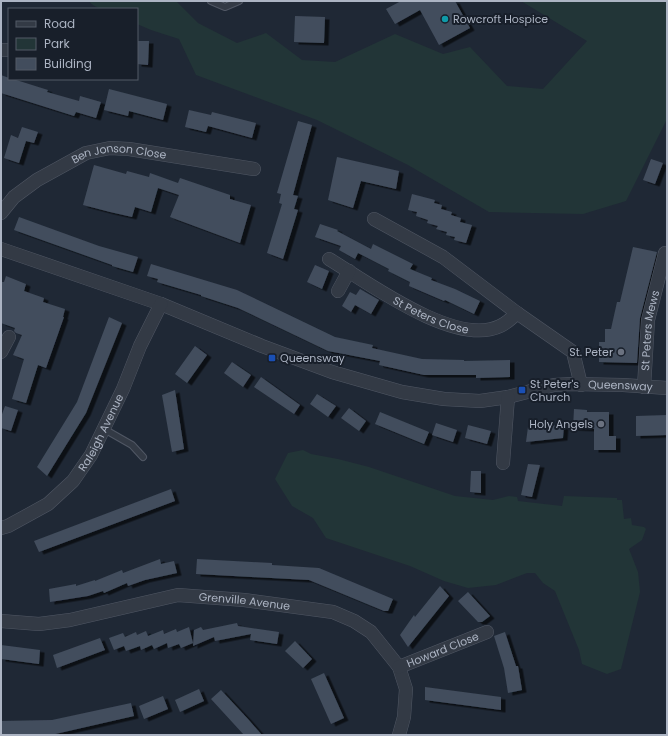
<svg xmlns="http://www.w3.org/2000/svg" width="668" height="736" viewBox="0 0 668 736" font-family="Poppins,sans-serif">
	<defs>
		<filter id="shadow"><feDropShadow dx="4.5" dy="2.5" stdDeviation="0" flood-color="#0009"/></filter>
	</defs>
	<rect width="100%" height="100%" fill="#1f2835"/>
	<path fill="#223537" d="M 89,1 L 176,1 L 198,23 L 237,43 L 266,33 L 302,60 L 335,62 L 395,34 L 443,54 L 470,47 L 507,86 L 543,89 L 587,41 L 521,1 L 667,1 L 667,119 L 626,201 L 583,214 L 489,212 L 408,165 L 317,120 L 196,75 L 179,39 L 151,30 L 137,24 L 137,9 C 123,9 98,14 89,1 Z
		M 303,450 L 311,454 L 338,459 L 369,467 L 455,496 L 493,500 L 509,496 L 517,497 L 518,501 L 562,506 L 564,496 L 617,498 L 617,500 L 622,500 L 624,519 L 631,518 L 632,525 L 644,527 L 646,529 L 642,540 L 629,549 L 638,572 L 640,592 L 621,669 L 607,674 L 582,664 L 579,650 L 555,591 L 543,583 L 535,573 L 527,573 L 496,585 L 468,588 L 444,581 L 410,566 L 326,538 L 313,518 L 292,506 L 275,479 L 288,453 Z"/>
	<path fill="#424d5d" filter="url(#shadow)" d="M 401,1 L 455,1 L 470,28 L 439,45 L 420,10 L 395,24 L 386,9 Z
		M 295,16 L 325,17 L 324,43 L 294,42 Z
		M 137,41 L 149,41 L 148,65 L 137,64 Z
		M 1,75 L 9,78 L 9,79 L 13,79 L 48,90 L 47,92 L 79,101 L 80,96 L 101,102 L 96,118 L 76,112 L 74,116 L 1,93 Z
		M 109,89 L 167,104 L 163,120 L 129,111 L 128,116 L 104,110 Z
		M 189,110 L 211,115 L 212,112 L 256,123 L 252,138 L 208,126 L 206,132 L 185,127 Z
		M 298,121 L 312,125 L 293,195 L 298,196 L 294,209 L 298,210 L 283,259 L 267,253 L 282,204 L 279,203 L 281,194 L 277,193 Z
		M 22,127 L 38,132 L 34,143 L 26,141 L 19,163 L 4,158 L 11,135 L 18,138 Z
		M 337,157 L 399,171 L 396,189 L 361,181 L 353,208 L 328,200 Z
		M 651,159 L 663,163 L 655,184 L 643,180 Z
		M 94,165 L 126,174 L 127,171 L 149,177 L 150,173 L 178,183 L 180,178 L 230,195 L 230,199 L 251,205 L 240,243 L 170,217 L 179,195 L 158,188 L 151,212 L 135,207 L 132,217 L 110,212 L 83,205 Z
		M 412,194 L 435,200 L 434,203 L 442,205 L 441,209 L 452,212 L 451,215 L 461,218 L 460,222 L 472,225 L 466,243 L 454,240 L 455,237 L 446,235 L 447,232 L 436,229 L 438,226 L 427,223 L 428,220 L 416,216 L 417,212 L 408,210 Z
		M 19,217 L 99,246 L 138,257 L 133,272 L 112,266 L 112,265 L 14,230 Z
		M 320,224 L 338,230 L 337,231 L 371,249 L 373,244 L 413,264 L 410,269 L 432,278 L 431,280 L 455,289 L 480,301 L 474,314 L 445,300 L 444,301 L 409,286 L 410,282 L 388,271 L 389,269 L 358,253 L 355,259 L 339,250 L 341,246 L 315,237 Z
		M 633,247 L 657,252 L 640,318 L 637,363 L 599,362 L 599,342 L 605,342 L 605,329 L 611,329 L 617,302 L 620,302 Z
		M 151,264 L 237,290 L 335,337 L 373,345 L 372,348 L 422,359 L 464,360 L 464,361 L 510,360 L 510,377 L 476,378 L 476,375 L 424,375 L 379,365 L 380,361 L 328,351 L 238,308 L 201,296 L 201,295 L 157,282 L 158,279 L 147,276 Z
		M 315,265 L 329,271 L 322,289 L 307,282 Z
		M 6,276 L 26,284 L 24,291 L 44,298 L 43,302 L 65,309 L 63,317 L 64,317 L 46,368 L 38,365 L 26,403 L 12,399 L 24,359 L 13,355 L 22,335 L 16,333 L 14,331 L 15,328 L 1,323 L 1,282 L 4,282 Z
		M 360,289 L 379,300 L 371,314 L 355,305 L 351,312 L 342,306 L 350,292 L 356,295 Z
		M 109,317 L 122,323 L 86,413 L 47,476 L 37,467 L 77,402 Z
		M 195,346 L 207,355 L 187,383 L 175,374 Z
		M 232,362 L 251,375 L 243,387 L 224,373 Z
		M 261,377 L 300,405 L 294,414 L 254,387 Z
		M 175,390 L 184,449 L 172,452 L 162,395 Z
		M 317,394 L 336,406 L 328,417 L 310,404 Z
		M 5,406 L 18,410 L 11,431 L 1,428 L 1,417 Z
		M 349,408 L 366,421 L 359,431 L 341,418 Z
		M 574,409 L 587,410 L 587,412 L 609,412 L 609,436 L 616,436 L 616,450 L 594,450 L 594,429 L 573,428 Z
		M 380,412 L 429,432 L 424,444 L 375,424 Z
		M 667,415 L 667,435 L 636,436 L 636,416 Z
		M 436,423 L 457,430 L 453,442 L 432,435 Z
		M 468,425 L 491,431 L 487,444 L 465,438 Z
		M 564,425 L 563,438 L 526,442 L 528,427 Z
		M 528,464 L 540,465 L 532,497 L 521,495 Z
		M 471,471 L 481,471 L 481,493 L 470,492 Z
		M 171,489 L 175,501 L 39,552 L 34,541 Z
		M 160,559 L 161,564 L 174,561 L 177,573 L 145,580 L 128,586 L 127,583 L 104,593 L 103,591 L 88,596 L 50,602 L 49,589 L 76,584 L 76,586 L 95,580 L 95,581 L 122,570 L 123,573 Z
		M 197,559 L 272,563 L 272,565 L 319,568 L 393,599 L 388,611 L 384,611 L 309,580 L 196,574 Z
		M 440,586 L 449,596 L 408,647 L 400,635 L 414,615 L 415,617 Z
		M 468,592 L 490,616 L 482,622 L 478,622 L 458,601 Z
		M 237,623 L 238,626 L 279,632 L 277,644 L 250,640 L 251,634 L 215,641 L 214,637 L 193,646 L 194,630 L 201,627 L 203,630 Z
		M 189,627 L 193,643 L 181,648 L 179,644 L 168,648 L 167,643 L 154,649 L 152,645 L 141,650 L 140,646 L 126,651 L 124,646 L 114,650 L 109,638 L 123,633 L 125,637 L 136,632 L 137,635 L 146,631 L 148,636 L 163,630 L 164,634 L 176,629 L 177,632 Z
		M 505,632 L 516,666 L 518,666 L 522,690 L 508,693 L 504,668 L 494,636 Z
		M 100,638 L 105,650 L 57,668 L 53,655 Z
		M 295,641 L 312,659 L 303,668 L 285,651 Z
		M 1,645 L 40,650 L 39,664 L 1,659 Z
		M 324,673 L 344,718 L 331,724 L 311,679 Z
		M 425,687 L 501,697 L 501,710 L 425,700 Z
		M 199,689 L 204,701 L 180,712 L 175,700 Z
		M 221,690 L 248,719 L 262,735 L 244,735 L 211,699 Z
		M 163,696 L 168,709 L 144,719 L 139,706 Z
		M 131,703 L 134,716 L 51,735 L 1,735 L 1,721 L 52,720 Z"/>
	<g fill="none" stroke-linecap="round" stroke-linejoin="round">
		<g stroke="#505764" stroke-width="8">
			<path id="lane" d="M 211,1 L 225,7 L 239,1
				M 104,429 L 132,445 L 143,457"/>
		</g>
		<g stroke="#505764" stroke-width="14">
			<g id="street">
				<path d="M 1,50 L 9,50"/>
				<path id="s1" d="M 1,213 L 14,197 L 37,180 L 86,153 L 110,148 L 129,149 L 254,169"/>
				<path d="M 374,219 L 443,257 L 517,313"/>
				<path id="s2" d="M 1,249 L 161,304 L 262,346 L 332,372 L 402,392 L 444,399 L 480,401 L 508,397 L 554,385 L 572,384 L 623,385 L 667,388"/>
				<path id="s3" d="M 329,259 C 367,282 456,348 500,326 C 507,323 512,318 517,313 L 573,352 L 581,385"/>
				<path d="M 338,291 L 349,271"/>
				<path d="M 1,352 L 9,337"/>
				<path id="s4" d="M 644,387 L 648,320 L 665,253"/>
				<path d="M 503,463 L 508,397"/>
				<path id="s5" d="M 1,528 L 8,526 L 48,504 L 73,481 L 91,455 L 123,389 L 140,346 L 161,304"/>
				<path id="s6" d="M 1,621 L 39,624 L 70,620 L 178,595 L 244,600 L 333,612 L 354,621 L 371,632 L 399,667 L 406,689 L 404,717 L 399,735"/>
				<path id="s7" d="M 399,667 L 487,632"/>
			</g>
		</g>
		<use href="#lane" stroke="#333a45" stroke-width="6"/>
		<use href="#street" stroke="#333a45" stroke-width="13"/>
	</g>
	<circle fill="#0f9aa8" stroke="#181f2a" stroke-width="1.5" cx="445" cy="19" r="4"/>
	<g fill="#6b7280" stroke="#181f2a" stroke-width="1.5">
		<circle cx="621" cy="352" r="4"/>
		<circle cx="601" cy="424" r="4"/>
	</g>
	<g fill="#1a4fb4" stroke="#181f2a" stroke-width="1.5">
		<rect x="268" y="354" width="8" height="8" rx="2"/>
		<rect x="518" y="386" width="8" height="8" rx="2"/>
	</g>
	<g text-anchor="middle" dominant-baseline="central" stroke-width="4" stroke-linejoin="round" paint-order="stroke">
		<g font-size="11" fill="#acb4c3" stroke="#181f2a" text-anchor="start">
			<text x="453" y="19">Rowcroft Hospice</text>
			<text x="613" y="352" text-anchor="end">St. Peter</text>
			<text x="280" y="358">Queensway</text>
			<text x="530" y="384">St Peter's<tspan x="530" dy="13">Church</tspan></text>
			<text x="593" y="424" text-anchor="end">Holy Angels</text>
		</g>
		<g font-size="11" fill="#acb4c3" stroke="#181f2a">
			<text stroke="none"><textPath href="#s1" startOffset="138">Ben Jonson Close</textPath></text>
			<text stroke="none"><textPath href="#s3" startOffset="117">St Peters Close</textPath></text>
			<text stroke="none"><textPath href="#s4" startOffset="57">St Peters Mews</textPath></text>
			<text stroke="none"><textPath href="#s2" startOffset="647">Queensway</textPath></text>
			<text stroke="none"><textPath href="#s5" startOffset="143">Raleigh Avenue</textPath></text>
			<text stroke="none"><textPath href="#s6" startOffset="247">Grenville Avenue</textPath></text>
			<text stroke="none"><textPath href="#s7" startOffset="47">Howard Close</textPath></text>
		</g>
	</g>
	<rect width="668" height="736" fill="none" stroke="#acb4c3" stroke-width="4"/>
	<rect x="8" y="8" width="130" height="72" fill="#181f2a" stroke="#535b67"/>
	<rect x="16" y="21" width="20" height="6" fill="#333a45" stroke="#535b67"/>
	<text x="44" y="28" font-size="12" fill="#acb4c3">Road</text>
	<rect x="16" y="38" width="20" height="12" fill="#223537" stroke="#535b67"/>
	<text x="44" y="48" font-size="12" fill="#acb4c3">Park</text>
	<rect x="16" y="58" width="20" height="12" fill="#424d5d" stroke="#535b67"/>
	<text x="44" y="68" font-size="12" fill="#acb4c3">Building</text>
</svg>
